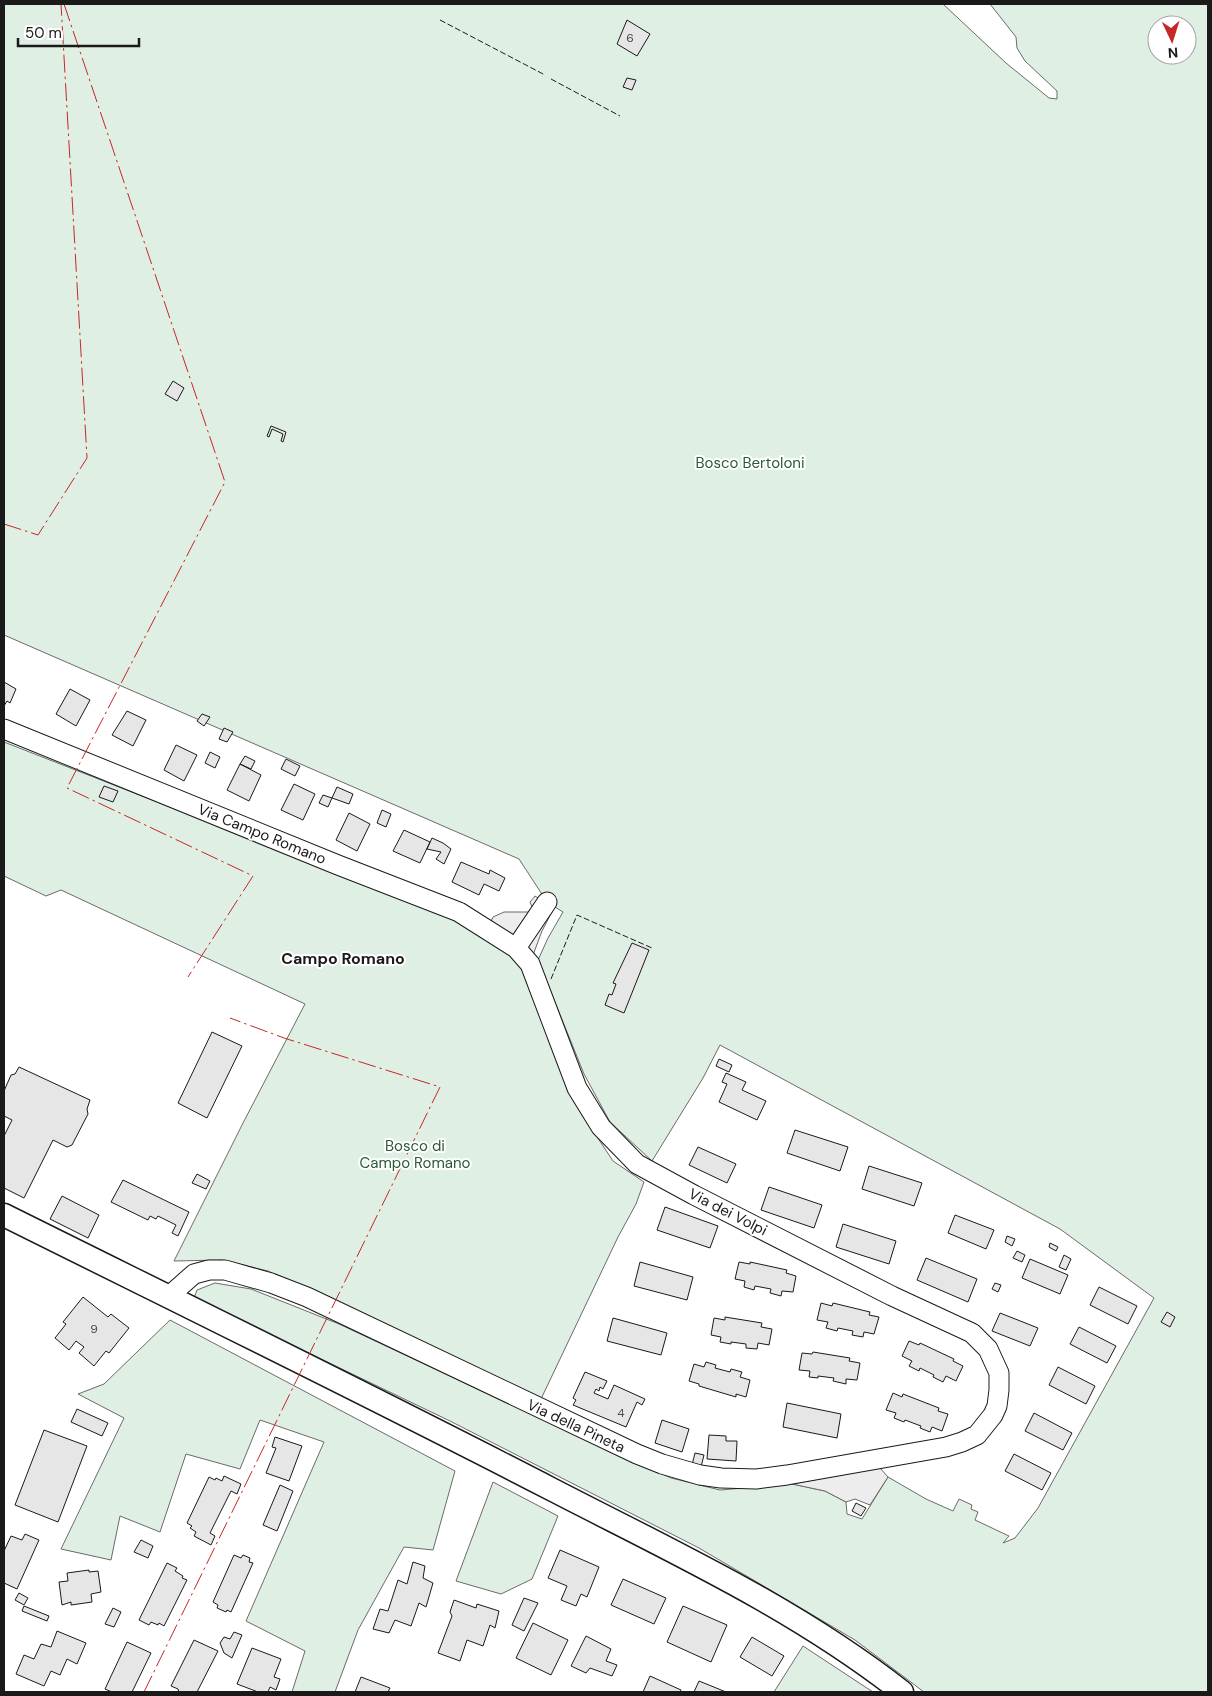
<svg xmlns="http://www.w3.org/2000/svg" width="1212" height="1696" viewBox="0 0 1212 1696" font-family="'DM Sans',sans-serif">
	<rect width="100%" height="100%" fill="#fff"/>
	<path fill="#e0efe3" stroke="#6a6a6a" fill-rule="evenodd" d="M 4,4 L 943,4 L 1006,63 L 1049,98 L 1057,99 L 1057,91 L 1025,61 L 1017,48 L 1016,37 L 990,4 L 1208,4 L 1208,1692 L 924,1692 L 855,1640 L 699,1548 L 450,1421 L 194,1298 L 197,1290 L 215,1283 L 251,1289 L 339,1324 L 634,1462 L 671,1478 L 720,1490 L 792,1484 L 825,1491 L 846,1502 L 847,1514 L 862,1519 L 888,1477 L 926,1499 L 953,1511 L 959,1499 L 972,1505 L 971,1509 L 978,1512 L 975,1520 L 1009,1536 L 1003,1543 L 1015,1538 L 1038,1508 L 1154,1298 L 1060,1229 L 720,1045 L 703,1078 L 652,1161 L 610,1122 L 584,1074 L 538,960 L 548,938 L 563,912 L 547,902 L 519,859 L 4,635 ZM 1157,25 L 1187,25 L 1187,55 L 1157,55 Z
		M 4,742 L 456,919 L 479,933 L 516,960 L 530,983 L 574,1102 L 613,1161 L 644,1182 L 636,1204 L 618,1237 L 541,1399 L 320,1293 L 268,1271 L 222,1260 L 174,1261 L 243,1123 L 305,1004 L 61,890 L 46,896 L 4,876 Z
		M 170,1320 L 455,1471 L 433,1550 L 404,1547 L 358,1630 L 335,1692 L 292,1692 L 305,1651 L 246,1621 L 324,1442 L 260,1420 L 240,1469 L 186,1454 L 160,1532 L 120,1516 L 111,1560 L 61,1549 L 124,1418 L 78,1394 L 104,1384 Z
		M 493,1482 L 558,1516 L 532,1579 L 501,1594 L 456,1581 Z
		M 803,1646 L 873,1692 L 774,1692 Z"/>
	<path fill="#ededed" stroke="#6a6a6a" d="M 535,896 L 554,908 L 542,931 L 533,955 L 485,934 L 493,917 L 504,912 L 528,912 L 532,907 L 530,902 Z
		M 880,1468 L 888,1477 L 870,1505 L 855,1499 L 846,1502 L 825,1491 L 792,1484 Z"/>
	<path fill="#e6e6e6" stroke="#1a1a1a" d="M 627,20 L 650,34 L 637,56 L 617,44 Z
		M 627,78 L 636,80 L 632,90 L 623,87 Z
		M 173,381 L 184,388 L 177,401 L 165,394 Z
		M 271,426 L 286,432 L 283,442 L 281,441 L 283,434 L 272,429 L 269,437 L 267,436 Z
		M 4,682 L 16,689 L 10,703 L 7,701 L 4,706 Z
		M 70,689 L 90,700 L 76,726 L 56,714 Z
		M 127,711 L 146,720 L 133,746 L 112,735 Z
		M 202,714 L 210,717 L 204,726 L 197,721 Z
		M 224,728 L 233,732 L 227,742 L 219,739 Z
		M 176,745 L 197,755 L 184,781 L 164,770 Z
		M 210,752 L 220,757 L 215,768 L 205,763 Z
		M 245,756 L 255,761 L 251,769 L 240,764 Z
		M 286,759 L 300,766 L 295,776 L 281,769 Z
		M 240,764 L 261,775 L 249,801 L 227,790 Z
		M 294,784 L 315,794 L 303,820 L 281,810 Z
		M 104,786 L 118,791 L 113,802 L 99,797 Z
		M 337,787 L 353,794 L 349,804 L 332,798 Z
		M 323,795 L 332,798 L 328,807 L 319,803 Z
		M 382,810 L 391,814 L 386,827 L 377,823 Z
		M 349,813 L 370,824 L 357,851 L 336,840 Z
		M 404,830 L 430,842 L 420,863 L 393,851 Z
		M 432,838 L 443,843 L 451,849 L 444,864 L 436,859 L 441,852 L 427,849 Z
		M 461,862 L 489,874 L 490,870 L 505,878 L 499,891 L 484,884 L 479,895 L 452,882 Z
		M 632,943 L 649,950 L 624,1013 L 605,1005 L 609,994 L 612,995 L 616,984 L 613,983 Z
		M 212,1032 L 242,1046 L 207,1118 L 178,1103 Z
		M 719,1059 L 732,1065 L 729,1072 L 716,1066 Z
		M 19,1067 L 90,1100 L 87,1109 L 88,1114 L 72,1145 L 67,1147 L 53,1140 L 24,1198 L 4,1188 L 4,1136 L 12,1120 L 4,1116 L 4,1091 L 11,1075 L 15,1074 Z
		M 726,1073 L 746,1082 L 742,1090 L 766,1101 L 757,1120 L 719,1102 L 727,1084 L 722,1082 Z
		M 795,1130 L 848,1147 L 840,1171 L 787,1153 Z
		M 698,1147 L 736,1164 L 727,1183 L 689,1165 Z
		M 869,1166 L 922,1183 L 914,1206 L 862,1189 Z
		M 197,1174 L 210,1181 L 206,1189 L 192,1183 Z
		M 123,1180 L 189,1212 L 178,1236 L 172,1233 L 176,1225 L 158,1216 L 156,1219 L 150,1216 L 148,1220 L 111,1202 Z
		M 769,1187 L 822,1205 L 814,1228 L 761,1210 Z
		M 62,1196 L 99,1215 L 88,1238 L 50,1219 Z
		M 665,1207 L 718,1226 L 710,1248 L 657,1230 Z
		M 955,1215 L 994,1230 L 986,1249 L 948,1233 Z
		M 843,1224 L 896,1241 L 889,1264 L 836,1247 Z
		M 1007,1236 L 1015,1239 L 1012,1246 L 1005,1242 Z
		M 1050,1243 L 1058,1247 L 1056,1251 L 1049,1247 Z
		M 1017,1251 L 1025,1255 L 1022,1262 L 1013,1258 Z
		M 1064,1255 L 1071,1259 L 1066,1270 L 1059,1267 Z
		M 926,1258 L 977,1279 L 968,1302 L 917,1280 Z
		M 1030,1259 L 1068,1275 L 1060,1294 L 1022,1278 Z
		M 640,1262 L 693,1277 L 687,1300 L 634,1286 Z
		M 739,1262 L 750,1264 L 750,1262 L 787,1270 L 786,1273 L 796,1276 L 793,1292 L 782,1291 L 781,1296 L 770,1293 L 771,1289 L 755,1286 L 754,1290 L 744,1287 L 745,1281 L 735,1279 Z
		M 995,1283 L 1001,1285 L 998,1292 L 992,1289 Z
		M 1099,1287 L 1137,1306 L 1128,1324 L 1090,1305 Z
		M 83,1297 L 108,1317 L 111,1314 L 129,1328 L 109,1353 L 106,1351 L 94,1366 L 79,1353 L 84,1347 L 76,1341 L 69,1350 L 55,1338 L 66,1324 L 63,1322 Z
		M 821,1303 L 832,1306 L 833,1303 L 870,1312 L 869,1315 L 879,1317 L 874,1334 L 864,1332 L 863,1337 L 852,1335 L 853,1331 L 838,1328 L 837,1331 L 826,1328 L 828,1322 L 817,1320 Z
		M 1167,1312 L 1175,1317 L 1170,1327 L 1161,1322 Z
		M 1000,1313 L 1038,1328 L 1030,1346 L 992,1331 Z
		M 725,1317 L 762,1323 L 761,1327 L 772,1329 L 769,1345 L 758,1343 L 757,1349 L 746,1348 L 746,1344 L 731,1342 L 731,1344 L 720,1342 L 721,1337 L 711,1335 L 714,1318 L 725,1320 Z
		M 613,1318 L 667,1333 L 661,1355 L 607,1341 Z
		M 1079,1327 L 1116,1346 L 1107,1363 L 1070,1344 Z
		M 909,1341 L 919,1345 L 920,1343 L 954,1359 L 953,1361 L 963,1366 L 956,1381 L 946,1376 L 943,1382 L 933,1377 L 934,1375 L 920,1368 L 919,1371 L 909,1366 L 912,1361 L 902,1356 Z
		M 813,1352 L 850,1358 L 849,1361 L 860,1363 L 857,1380 L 846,1379 L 846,1384 L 833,1381 L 834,1378 L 818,1376 L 818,1378 L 809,1377 L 810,1371 L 799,1370 L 802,1353 L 812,1354 Z
		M 706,1362 L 716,1365 L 715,1368 L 730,1372 L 731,1369 L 742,1372 L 740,1377 L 750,1380 L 746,1397 L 736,1394 L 736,1397 L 699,1386 L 699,1384 L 689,1381 L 694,1364 L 704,1367 Z
		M 1058,1367 L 1095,1386 L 1086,1404 L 1049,1385 Z
		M 585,1372 L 607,1381 L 603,1389 L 600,1387 L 599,1391 L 596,1389 L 594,1393 L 608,1399 L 614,1385 L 645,1399 L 642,1405 L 637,1402 L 626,1427 L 573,1405 L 576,1400 L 573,1398 Z
		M 893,1393 L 902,1397 L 903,1394 L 939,1408 L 938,1411 L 948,1414 L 942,1431 L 932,1427 L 930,1432 L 920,1428 L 921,1426 L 905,1420 L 904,1422 L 894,1418 L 896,1413 L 886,1410 Z
		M 787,1403 L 841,1414 L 837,1438 L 783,1427 Z
		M 77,1409 L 108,1423 L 102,1436 L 71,1422 Z
		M 1034,1413 L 1072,1433 L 1063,1450 L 1025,1431 Z
		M 662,1420 L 689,1429 L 682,1452 L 655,1443 Z
		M 44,1430 L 87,1446 L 58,1522 L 15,1505 Z
		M 709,1435 L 726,1436 L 726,1441 L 737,1441 L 736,1461 L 707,1459 Z
		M 275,1437 L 302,1446 L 289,1481 L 266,1473 L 276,1448 L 272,1447 Z
		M 695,1453 L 704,1455 L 701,1467 L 692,1465 Z
		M 1014,1454 L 1051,1473 L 1042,1490 L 1005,1471 Z
		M 224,1476 L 241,1484 L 237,1494 L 231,1491 L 210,1533 L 215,1536 L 211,1545 L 194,1536 L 196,1532 L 190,1528 L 192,1526 L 187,1523 L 209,1477 L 215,1480 L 216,1478 L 222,1481 Z
		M 280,1485 L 293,1491 L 277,1531 L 263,1525 Z
		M 856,1503 L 866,1508 L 861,1516 L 852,1511 Z
		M 25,1534 L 39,1540 L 17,1589 L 4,1583 L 4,1551 L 11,1536 L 22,1540 Z
		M 141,1540 L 153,1546 L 148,1558 L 134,1552 Z
		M 560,1550 L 599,1567 L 587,1597 L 581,1594 L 576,1606 L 561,1600 L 567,1586 L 548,1578 Z
		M 234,1555 L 241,1558 L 243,1555 L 250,1558 L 249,1562 L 253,1563 L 231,1612 L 227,1610 L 226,1612 L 217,1608 L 218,1605 L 213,1602 Z
		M 413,1562 L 425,1566 L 423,1578 L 433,1583 L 426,1607 L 419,1603 L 411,1626 L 395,1620 L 389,1633 L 373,1629 L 380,1609 L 388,1611 L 398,1580 L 407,1584 Z
		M 167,1563 L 177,1568 L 175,1571 L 183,1576 L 182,1578 L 187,1580 L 164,1626 L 159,1623 L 158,1625 L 151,1622 L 149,1625 L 139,1620 Z
		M 89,1570 L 89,1572 L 98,1571 L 101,1592 L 91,1594 L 92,1602 L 71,1605 L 71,1602 L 62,1605 L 59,1582 L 68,1581 L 67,1573 Z
		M 623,1579 L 666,1598 L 654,1624 L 611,1605 Z
		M 19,1593 L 28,1598 L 24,1605 L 15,1600 Z
		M 524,1598 L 538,1603 L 524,1631 L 512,1625 Z
		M 454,1600 L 476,1608 L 477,1604 L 499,1611 L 495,1628 L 490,1625 L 483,1646 L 467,1640 L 460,1661 L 438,1653 L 452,1616 L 450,1612 Z
		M 24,1606 L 49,1616 L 47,1621 L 22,1611 Z
		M 683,1606 L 727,1625 L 711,1662 L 667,1642 Z
		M 113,1608 L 121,1612 L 114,1627 L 105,1624 Z
		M 533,1623 L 568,1640 L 551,1675 L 516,1658 Z
		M 57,1631 L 86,1643 L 77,1664 L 67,1659 L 60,1675 L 51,1671 L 44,1686 L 16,1674 L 24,1655 L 34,1659 L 41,1644 L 51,1647 Z
		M 234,1632 L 242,1635 L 232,1658 L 224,1653 L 220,1643 L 224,1637 L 230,1639 Z
		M 586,1636 L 611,1649 L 606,1661 L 617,1665 L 612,1676 L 590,1668 L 586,1673 L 571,1666 Z
		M 752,1637 L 784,1656 L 772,1676 L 740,1657 Z
		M 194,1640 L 218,1651 L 197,1692 L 179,1692 L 178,1689 L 171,1686 Z
		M 127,1642 L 151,1653 L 132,1692 L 112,1692 L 105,1689 Z
		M 252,1648 L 281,1659 L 274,1677 L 280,1679 L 276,1690 L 270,1687 L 268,1692 L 258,1692 L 237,1684 Z
		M 650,1676 L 681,1690 L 680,1692 L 643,1692 Z
		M 361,1677 L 390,1688 L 388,1692 L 355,1692 Z
		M 699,1681 L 726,1692 L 694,1692 Z"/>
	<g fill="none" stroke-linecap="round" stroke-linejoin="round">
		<g stroke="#1a1a1a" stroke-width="21">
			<path id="minor" d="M 4,729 L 338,865 L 459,912 L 516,948 L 530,964 L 577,1088 L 601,1127 L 637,1164 L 694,1195 L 892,1296 L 972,1333 L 988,1349 L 999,1373 L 999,1390 L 997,1406 L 993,1415 L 977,1435 L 962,1442 L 946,1447 L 787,1475 L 756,1479 L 721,1478 L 700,1475 L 662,1464 L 637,1454 L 307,1297 L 271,1283 L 225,1270 L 209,1270 L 194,1274 L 168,1297
				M 516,948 L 547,902"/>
		</g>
		<g stroke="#1a1a1a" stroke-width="25">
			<path id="major" d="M 4,1215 C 187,1306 371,1396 553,1490 C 673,1552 795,1608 902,1692"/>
		</g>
		<use href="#minor" stroke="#fff" stroke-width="19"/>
		<use href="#major" stroke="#fff" stroke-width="22"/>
		<path stroke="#1a1a1a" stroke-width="1" stroke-dasharray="6 2.5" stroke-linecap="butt" d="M 440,20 L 545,75
			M 551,79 L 620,116
			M 551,979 L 577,915 L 652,948"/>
		<path stroke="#c62828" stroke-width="1" stroke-dasharray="18 4 2.5 4" stroke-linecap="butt" d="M 64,4 L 225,482 L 67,788 L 253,876 L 188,977
			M 4,524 L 38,535 L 87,458 L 61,4
			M 144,1692 L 440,1087 L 284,1038 L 230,1018"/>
	</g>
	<g text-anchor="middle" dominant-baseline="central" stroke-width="4" stroke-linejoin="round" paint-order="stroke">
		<g font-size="12" fill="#4d4d4d">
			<text x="630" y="38">6</text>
			<text x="94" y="1329">9</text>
			<text x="621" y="1413">4</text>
		</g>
		<g font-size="15" fill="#2b5a34" stroke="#fff">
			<text x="750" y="463">Bosco Bertoloni</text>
			<text x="415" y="1146">Bosco di<tspan x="415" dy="17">Campo Romano</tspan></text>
		</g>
		<g font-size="15" fill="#1a1a1a" stroke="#fff">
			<text transform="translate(262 834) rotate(22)">Via Campo Romano</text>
			<text transform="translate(728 1212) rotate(27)">Via dei Volpi</text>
			<text transform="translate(576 1426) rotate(25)">Via della Pineta</text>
		</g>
		<g font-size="16" font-weight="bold" fill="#1a1a1a" stroke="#fff">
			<text x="343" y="958">Campo Romano</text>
		</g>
	</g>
	<rect width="1212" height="1696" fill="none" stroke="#1a1a1a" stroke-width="10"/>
	<g transform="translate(1172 40) rotate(176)"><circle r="24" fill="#ffffff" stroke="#a3a3a3"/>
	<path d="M0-4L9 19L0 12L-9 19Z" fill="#c62828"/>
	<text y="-8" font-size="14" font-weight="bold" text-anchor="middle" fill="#1a1a1a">N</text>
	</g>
	<path d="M18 38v8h121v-8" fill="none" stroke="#1a1a1a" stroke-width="2.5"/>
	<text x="25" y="38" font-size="15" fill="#1a1a1a" stroke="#ffffff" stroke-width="4" paint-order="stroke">50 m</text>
</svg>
